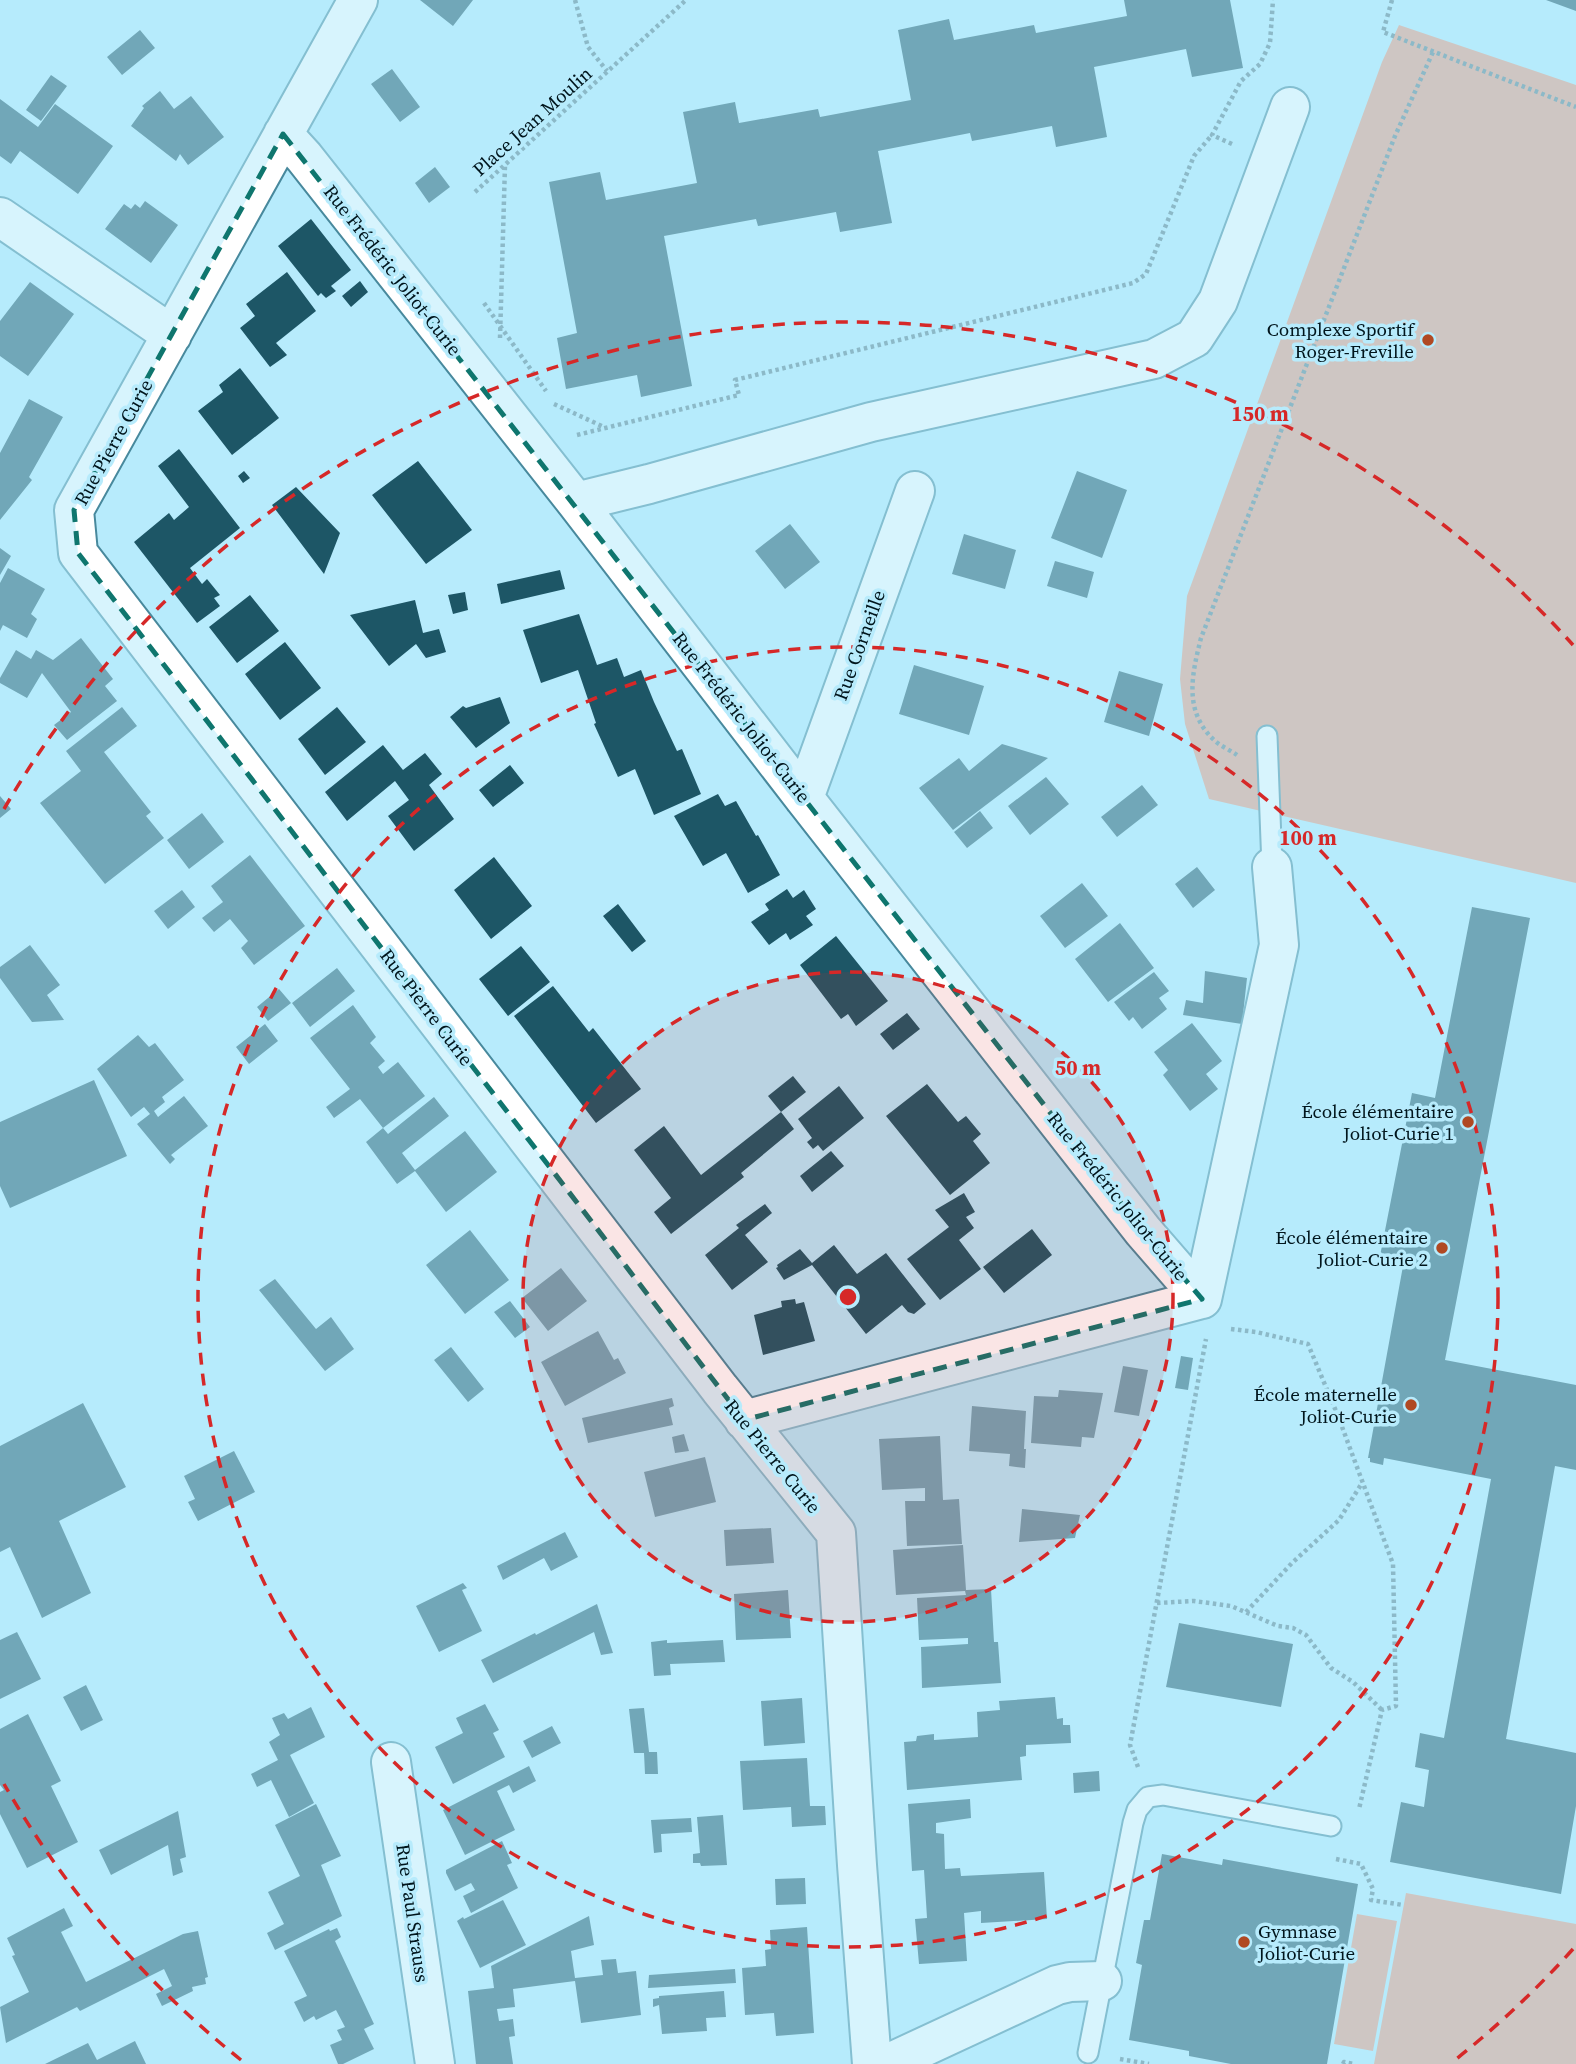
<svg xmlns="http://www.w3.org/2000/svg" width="1576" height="2064" viewBox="0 0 1576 2064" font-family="'Source Serif 4',serif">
	<rect width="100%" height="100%" fill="#b7ebfc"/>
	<path fill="#ec9a7e" d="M 1399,25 L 1576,85 L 1576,883 L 1209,799 L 1185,724 L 1180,679 L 1187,596 L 1382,62 Z
		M 1406,1893 L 1576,1924 L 1576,2064 L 1374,2064 Z
		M 1357,1914 L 1397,1921 L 1373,2051 L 1334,2044 Z"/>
	<path fill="#1d5666" d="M 420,0 L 473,0 L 453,26 Z
		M 1124,0 L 1230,0 L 1243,68 L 1192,77 L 1186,49 L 1094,67 L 1107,137 L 1056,147 L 1052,126 L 972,141 L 970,133 L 878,151 L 892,223 L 840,232 L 836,212 L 758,226 L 756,219 L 664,236 L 692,386 L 641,397 L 637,375 L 566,389 L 557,338 L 577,333 L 549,182 L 600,172 L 606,200 L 697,183 L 683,112 L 735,102 L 739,123 L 818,109 L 820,117 L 911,100 L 898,30 L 949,19 L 954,40 L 1034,25 L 1036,33 L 1127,16 Z
		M 1546,0 L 1576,0 L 1576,11 Z
		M 140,30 L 155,48 L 122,75 L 107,57 Z
		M 392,69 L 420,107 L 400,122 L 371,84 Z
		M 51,75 L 67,86 L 41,121 L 26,110 Z
		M 160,91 L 174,109 L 191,96 L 224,137 L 188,165 L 180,154 L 176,161 L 131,126 L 144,108 L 142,106 Z
		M 0,99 L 38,127 L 55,104 L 113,146 L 78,194 L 20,151 L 11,164 L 0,156 Z
		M 435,167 L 450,187 L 429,203 L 415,183 Z
		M 145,201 L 178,225 L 151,263 L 105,229 L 124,204 L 131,209 L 135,204 L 140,208 Z
		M 311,219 L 351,270 L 331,286 L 336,291 L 326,298 L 321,293 L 318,296 L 278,246 Z
		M 287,272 L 316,311 L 276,343 L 287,355 L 270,367 L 240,328 L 255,316 L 246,304 Z
		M 360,281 L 368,292 L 351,307 L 342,296 Z
		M 30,282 L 74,314 L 28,376 L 0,356 L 0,321 Z
		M 240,368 L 279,418 L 232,455 L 198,411 L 223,392 L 219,385 Z
		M 29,399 L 63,417 L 29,477 L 32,480 L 0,520 L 0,453 Z
		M 179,449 L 240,528 L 190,568 L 202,584 L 207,579 L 220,595 L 214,598 L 220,606 L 197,623 L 134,542 L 169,513 L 174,520 L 189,507 L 158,466 Z
		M 418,461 L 472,530 L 426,564 L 372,495 Z
		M 244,471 L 250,478 L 243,483 L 238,476 Z
		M 1077,471 L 1127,490 L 1102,558 L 1051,538 Z
		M 296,487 L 340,533 L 324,574 L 272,505 Z
		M 790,524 L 820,562 L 785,589 L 755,551 Z
		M 964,534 L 1016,550 L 1005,589 L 952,574 Z
		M 0,548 L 11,556 L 0,575 Z
		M 1055,561 L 1094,572 L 1087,598 L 1047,586 Z
		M 8,568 L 45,589 L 31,614 L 37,619 L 27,638 L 3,625 L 0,631 L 0,583 Z
		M 560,570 L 565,589 L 501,604 L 497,584 Z
		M 465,592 L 468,610 L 453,614 L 448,595 Z
		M 250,595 L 279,631 L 237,663 L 209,627 Z
		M 415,600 L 423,633 L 439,629 L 446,652 L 426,658 L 416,644 L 389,666 L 350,615 Z
		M 579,614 L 597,665 L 617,658 L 624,677 L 641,670 L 654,702 L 677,751 L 682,749 L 701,794 L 654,815 L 635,769 L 618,777 L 594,724 L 596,723 L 578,670 L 541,683 L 523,630 Z
		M 81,638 L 113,679 L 105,686 L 117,701 L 67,740 L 54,725 L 71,712 L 42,673 L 27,698 L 0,683 L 0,678 L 16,650 L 31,659 L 36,650 L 53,660 Z
		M 285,642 L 321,688 L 280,720 L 245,674 Z
		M 914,665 L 984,686 L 969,735 L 899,714 Z
		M 1119,671 L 1163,684 L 1149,736 L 1104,722 Z
		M 500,697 L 510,723 L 476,748 L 450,717 L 463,706 L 466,708 Z
		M 122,707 L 137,726 L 104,752 L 151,812 L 146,816 L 164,838 L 105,884 L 40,803 L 81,771 L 66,751 Z
		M 337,707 L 366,742 L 325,775 L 298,739 Z
		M 1002,744 L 1048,758 L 953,830 L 919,788 L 959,758 L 969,771 Z
		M 383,745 L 403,770 L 425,753 L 442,774 L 429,785 L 454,819 L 414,851 L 388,816 L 409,800 L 395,781 L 347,821 L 325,792 Z
		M 510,765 L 524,783 L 493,807 L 479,790 Z
		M 1046,777 L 1069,804 L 1030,835 L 1008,806 Z
		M 1142,785 L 1158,805 L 1117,837 L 1101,817 Z
		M 718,794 L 725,806 L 736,801 L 756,836 L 758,835 L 780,875 L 748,893 L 726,853 L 703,866 L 674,816 Z
		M 0,796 L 11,809 L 0,818 Z
		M 980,811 L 993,828 L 967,848 L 954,832 Z
		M 202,813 L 224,842 L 189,869 L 167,840 Z
		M 250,855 L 305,926 L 254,965 L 241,948 L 248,941 L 230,919 L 214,932 L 202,918 L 223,902 L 211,886 Z
		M 494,857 L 532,906 L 491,939 L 454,890 Z
		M 1197,867 L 1215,890 L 1193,908 L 1175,884 Z
		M 1082,883 L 1108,916 L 1065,948 L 1040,916 Z
		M 787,889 L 793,898 L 804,890 L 816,909 L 806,916 L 813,925 L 790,940 L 786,933 L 769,945 L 751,922 L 769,910 L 765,904 Z
		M 182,890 L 195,907 L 168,929 L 154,911 Z
		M 618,904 L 646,941 L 632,952 L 603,916 Z
		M 1472,907 L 1530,918 L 1445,1360 L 1576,1385 L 1576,1470 L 1555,1466 L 1506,1739 L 1576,1753 L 1576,1806 L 1561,1894 L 1390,1862 L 1401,1802 L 1424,1807 L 1429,1770 L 1415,1767 L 1420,1733 L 1444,1738 L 1491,1479 L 1384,1458 L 1383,1465 L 1370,1462 L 1370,1458 L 1368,1458 L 1403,1266 L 1379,1261 L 1412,1093 L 1435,1098 Z
		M 1120,923 L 1154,968 L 1108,1002 L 1075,959 Z
		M 836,936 L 888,1001 L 856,1026 L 848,1014 L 841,1019 L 800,965 Z
		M 30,945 L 60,985 L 47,995 L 64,1020 L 32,1022 L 0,978 L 0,967 Z
		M 521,946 L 550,982 L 508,1016 L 479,979 Z
		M 337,968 L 355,991 L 310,1027 L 292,1003 Z
		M 1205,971 L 1247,978 L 1242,1024 L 1183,1015 L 1186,1000 L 1203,1003 Z
		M 1154,972 L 1169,991 L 1159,998 L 1167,1009 L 1142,1029 L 1133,1017 L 1129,1021 L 1114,1002 Z
		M 553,986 L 589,1032 L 593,1028 L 641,1089 L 596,1123 L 514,1016 Z
		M 279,989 L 291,1003 L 268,1021 L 257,1007 Z
		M 353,1005 L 376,1037 L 370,1043 L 385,1061 L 378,1067 L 383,1074 L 398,1062 L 425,1096 L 383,1128 L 360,1099 L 334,1118 L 326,1107 L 350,1089 L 310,1038 Z
		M 907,1013 L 920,1029 L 893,1050 L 880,1034 Z
		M 1192,1023 L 1222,1061 L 1206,1074 L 1218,1089 L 1190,1111 L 1163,1075 L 1168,1070 L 1154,1052 Z
		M 265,1024 L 278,1041 L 249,1064 L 236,1047 Z
		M 138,1035 L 149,1047 L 155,1043 L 184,1080 L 162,1097 L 165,1102 L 154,1111 L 158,1117 L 184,1096 L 208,1126 L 171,1155 L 175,1159 L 170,1164 L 137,1124 L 150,1114 L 144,1107 L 131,1117 L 97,1069 Z
		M 793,1076 L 806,1092 L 781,1112 L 768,1096 Z
		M 94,1080 L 127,1156 L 10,1208 L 0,1186 L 0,1122 Z
		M 927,1084 L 958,1122 L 966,1116 L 981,1134 L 973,1141 L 990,1163 L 950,1195 L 886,1116 Z
		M 839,1086 L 864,1118 L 823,1151 L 818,1145 L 813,1149 L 807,1142 L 812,1138 L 798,1119 Z
		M 434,1097 L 449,1116 L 402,1153 L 415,1170 L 465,1131 L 497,1172 L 446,1212 L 415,1171 L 397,1184 L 366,1142 L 383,1128 L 388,1134 Z
		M 781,1112 L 794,1129 L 741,1173 L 744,1177 L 671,1234 L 654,1212 L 671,1198 L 634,1150 L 664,1126 L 701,1175 Z
		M 831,1151 L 844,1166 L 812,1192 L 800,1176 Z
		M 964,1193 L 975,1212 L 966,1217 L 974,1228 L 959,1240 L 981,1269 L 940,1300 L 907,1259 L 949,1227 L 935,1210 Z
		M 765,1204 L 772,1213 L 745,1235 L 768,1262 L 732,1290 L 705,1255 L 739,1228 L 736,1225 Z
		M 1032,1229 L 1052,1255 L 1004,1293 L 983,1267 Z
		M 470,1230 L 509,1280 L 465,1314 L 426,1265 Z
		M 834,1245 L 857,1274 L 886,1253 L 926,1304 L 914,1314 L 908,1312 L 902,1305 L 866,1334 L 812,1265 L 784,1280 L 776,1268 L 778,1267 L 777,1265 L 800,1249 L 812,1263 Z
		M 561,1268 L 587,1301 L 548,1331 L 522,1298 Z
		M 275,1279 L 316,1329 L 331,1317 L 354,1349 L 325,1371 L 259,1290 Z
		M 795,1299 L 796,1304 L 804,1302 L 815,1341 L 763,1355 L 754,1315 L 782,1307 L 781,1301 Z
		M 510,1301 L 530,1327 L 515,1338 L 494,1312 Z
		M 598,1331 L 614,1360 L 618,1358 L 626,1373 L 565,1406 L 541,1362 Z
		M 451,1347 L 484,1389 L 468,1402 L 434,1360 Z
		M 1181,1356 L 1193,1358 L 1188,1390 L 1175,1388 Z
		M 1123,1366 L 1148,1370 L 1139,1416 L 1114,1412 Z
		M 1059,1390 L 1103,1393 L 1094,1438 L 1082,1437 L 1081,1447 L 1031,1443 L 1034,1396 L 1058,1397 Z
		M 672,1398 L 674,1406 L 669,1408 L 673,1425 L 588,1443 L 582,1418 Z
		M 83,1403 L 126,1487 L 59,1521 L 91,1593 L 42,1618 L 10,1547 L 0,1552 L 0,1446 Z
		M 972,1406 L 1026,1411 L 1024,1449 L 1026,1449 L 1025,1468 L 1009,1466 L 1010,1454 L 969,1451 Z
		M 684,1434 L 689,1451 L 675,1453 L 672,1437 Z
		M 940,1436 L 943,1500 L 959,1499 L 962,1544 L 907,1546 L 905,1501 L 925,1501 L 925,1488 L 882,1490 L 879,1439 Z
		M 234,1451 L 255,1492 L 198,1521 L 188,1502 L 195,1499 L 184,1476 Z
		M 705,1457 L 716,1502 L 655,1517 L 644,1472 Z
		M 1022,1509 L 1080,1515 L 1075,1538 L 1019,1542 Z
		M 771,1528 L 774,1563 L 726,1566 L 724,1530 Z
		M 565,1532 L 578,1557 L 551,1571 L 544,1558 L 503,1580 L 497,1566 Z
		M 963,1545 L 966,1590 L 991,1589 L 994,1642 L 998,1642 L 1001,1683 L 922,1688 L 921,1647 L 968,1644 L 968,1638 L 919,1640 L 917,1598 L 966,1595 L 965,1591 L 896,1595 L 893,1550 Z
		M 463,1583 L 467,1588 L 462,1590 L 482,1631 L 439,1652 L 416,1606 Z
		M 788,1590 L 791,1638 L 736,1640 L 734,1594 Z
		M 597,1604 L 613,1653 L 601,1655 L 594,1632 L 493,1683 L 481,1660 L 535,1633 L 536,1635 Z
		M 1179,1623 L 1293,1644 L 1281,1707 L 1166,1687 Z
		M 17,1632 L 41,1679 L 0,1699 L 0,1640 Z
		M 667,1640 L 667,1643 L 723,1640 L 725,1662 L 670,1664 L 671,1675 L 654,1676 L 651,1642 Z
		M 86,1685 L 103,1720 L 81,1731 L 63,1697 Z
		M 1055,1697 L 1057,1719 L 1063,1718 L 1063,1725 L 1070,1725 L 1071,1743 L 1026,1745 L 1026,1756 L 1020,1757 L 1022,1780 L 907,1790 L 904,1742 L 916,1741 L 917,1736 L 934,1734 L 934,1740 L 978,1737 L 977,1712 L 1000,1710 L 999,1701 Z
		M 802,1698 L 805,1743 L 764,1746 L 761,1701 Z
		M 485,1704 L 499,1730 L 493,1733 L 505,1757 L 453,1784 L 435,1747 L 463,1733 L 456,1718 Z
		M 311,1707 L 325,1737 L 290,1755 L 314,1803 L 289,1817 L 271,1780 L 257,1787 L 251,1774 L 278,1760 L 269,1742 L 280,1735 L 272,1718 L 284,1713 L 288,1719 Z
		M 644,1708 L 649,1752 L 657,1752 L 658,1774 L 645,1774 L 644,1753 L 634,1753 L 629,1709 Z
		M 28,1714 L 61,1781 L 51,1786 L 78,1842 L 27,1868 L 0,1814 L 0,1792 L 4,1790 L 0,1785 L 0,1729 Z
		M 552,1726 L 561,1743 L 532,1758 L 523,1741 Z
		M 807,1758 L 810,1806 L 825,1806 L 826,1825 L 792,1827 L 791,1807 L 743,1810 L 740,1761 Z
		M 529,1766 L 536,1781 L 513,1793 L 509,1785 L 497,1791 L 515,1830 L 465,1855 L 443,1810 Z
		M 1099,1771 L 1100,1791 L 1074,1793 L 1073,1773 Z
		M 970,1799 L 971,1818 L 936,1823 L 936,1833 L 944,1834 L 945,1869 L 960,1868 L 961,1876 L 1044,1872 L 1047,1919 L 981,1923 L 981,1911 L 964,1913 L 967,1961 L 919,1964 L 915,1919 L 927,1918 L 924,1870 L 912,1871 L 908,1804 Z
		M 316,1804 L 341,1856 L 321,1865 L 342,1916 L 275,1950 L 267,1933 L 284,1924 L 268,1892 L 300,1876 L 275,1825 Z
		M 178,1811 L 186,1857 L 180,1859 L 183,1872 L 173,1876 L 168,1845 L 111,1875 L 99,1850 Z
		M 723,1815 L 727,1865 L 701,1866 L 700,1863 L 693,1863 L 693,1854 L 700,1853 L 697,1817 Z
		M 691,1818 L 692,1832 L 661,1834 L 662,1852 L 654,1853 L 651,1820 Z
		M 502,1841 L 512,1863 L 507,1865 L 518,1888 L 471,1913 L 463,1896 L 475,1890 L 471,1883 L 455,1891 L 446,1873 L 446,1870 Z
		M 1162,1854 L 1222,1865 L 1223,1859 L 1358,1884 L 1327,2064 L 1231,2064 L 1189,2056 L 1189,2051 L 1129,2040 L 1142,1965 L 1136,1963 L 1144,1920 L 1150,1920 Z
		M 805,1878 L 806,1904 L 776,1905 L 775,1879 Z
		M 503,1900 L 526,1945 L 480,1968 L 457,1921 L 463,1917 L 464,1919 Z
		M 64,1908 L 73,1926 L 61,1932 L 86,1982 L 183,1934 L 198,1931 L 208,1977 L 205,1978 L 206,1984 L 192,1987 L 193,1991 L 162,2006 L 156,1994 L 172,1986 L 164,1969 L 80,2011 L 77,2007 L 6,2043 L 0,2007 L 29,1992 L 12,1956 L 15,1955 L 7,1938 Z
		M 589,1916 L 594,1945 L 571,1951 L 575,1978 L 603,1975 L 601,1960 L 616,1959 L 618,1973 L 636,1971 L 641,2015 L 581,2023 L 575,1981 L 513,1989 L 515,2007 L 497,2009 L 499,2021 L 513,2019 L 515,2036 L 509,2037 L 513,2064 L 476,2064 L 468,1991 L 494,1988 L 491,1966 Z
		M 807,1927 L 814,2033 L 776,2036 L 774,2013 L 745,2015 L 742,1968 L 766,1966 L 765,1950 L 771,1949 L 770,1930 Z
		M 337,1928 L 341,1937 L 335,1941 L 374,2024 L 364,2029 L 374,2049 L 343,2064 L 338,2064 L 330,2045 L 342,2040 L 337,2030 L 345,2027 L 336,2010 L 316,2020 L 314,2016 L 304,2022 L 294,2002 L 307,1996 L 284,1951 L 329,1929 L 330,1931 Z
		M 735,1969 L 736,1983 L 648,1988 L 649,1975 Z
		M 724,1991 L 726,2017 L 706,2018 L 707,2031 L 662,2034 L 659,2005 L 653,2007 L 653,1999 L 659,1998 L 659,1996 Z
		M 135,2041 L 146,2064 L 45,2064 L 88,2043 L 97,2060 Z"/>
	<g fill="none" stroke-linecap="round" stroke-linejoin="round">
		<g stroke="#48899d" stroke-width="23">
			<path id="service" d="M 1267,736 L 1272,867
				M 1088,2053 L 1133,1823 L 1137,1810 L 1148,1797 L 1163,1795 L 1331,1826"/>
		</g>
		<g stroke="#48899d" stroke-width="42">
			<path id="minor" d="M 358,0 L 74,510 L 78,553 L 720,1389 L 836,1533 L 857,1865 L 872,2064
				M 283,134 L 304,157 L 576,502 L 804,798 L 1143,1231 L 1202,1299
				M 0,217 L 172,335
				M 576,502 L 649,484 L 871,422 L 1154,359 L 1194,338 L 1218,301 L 1290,107
				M 804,798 L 915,491
				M 1202,1299 L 1279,945 L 1272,867
				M 744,1420 L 1202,1299
				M 391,1762 L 435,2064
				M 887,2064 L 1057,1985 L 1070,1982 L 1102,1981"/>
		</g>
		<path stroke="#597d89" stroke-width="4.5" stroke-dasharray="3.5 3.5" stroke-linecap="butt" d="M 575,0 L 588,47 L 607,71
			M 1392,0 L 1383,32 L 1576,107
			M 1232,144 L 1212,135 L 1241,81 L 1260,64 L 1270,43 L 1273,0
			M 475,192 L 686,0
			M 484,303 L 546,391
			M 500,338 L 505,165
			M 554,404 L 604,427
			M 577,435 L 739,395 L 735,380 L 1133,283 L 1146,274 L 1194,156 L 1212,135
			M 1237,755 C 1230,750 1220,746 1214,740 C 1183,711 1192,674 1201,638 L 1395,136 L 1433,52
			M 1231,1329 L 1256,1332 L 1308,1344 L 1338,1416 L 1393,1564 L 1396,1706 L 1382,1710 L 1359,1809
			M 1157,1603 L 1194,1601 L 1231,1606 L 1278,1626 L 1293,1628 L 1306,1635 L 1331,1668 L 1353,1682 L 1382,1710
			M 1246,1612 L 1292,1563 L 1339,1520 L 1362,1483
			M 1138,1767 L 1130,1745 L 1206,1339
			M 1336,1859 L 1361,1864 L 1373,1889 L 1371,1900 L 1403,1905
			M 1120,2059 L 1149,2064
			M 1343,2064 L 1344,2062 L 1353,2064"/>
		<use href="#service" stroke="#fff" stroke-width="19"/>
		<use href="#minor" stroke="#fff" stroke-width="38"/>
	</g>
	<path d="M0 0H1576V2064H0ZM 283,134 L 1143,1231 L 1202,1299 L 744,1420 L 78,553 L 74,510 Z" fill="#b7ebfc" fill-opacity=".55" fill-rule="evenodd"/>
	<path fill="none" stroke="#0f766e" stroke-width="5" stroke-dasharray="14 9" stroke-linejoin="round" d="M 283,134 L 1143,1231 L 1202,1299 L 744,1420 L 78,553 L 74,510 Z"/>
	<circle cx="848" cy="1297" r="325" fill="#d62828" fill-opacity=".12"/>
	<g fill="none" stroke="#d62828" stroke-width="3.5" stroke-dasharray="12 9">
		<circle cx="848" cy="1297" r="325"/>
		<circle cx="848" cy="1297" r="650"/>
		<path d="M1573 1949A975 975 0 0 1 1455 2060M241 2060A975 975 0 0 1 4 1784M4 809A975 975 0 0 1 1573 645"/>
	</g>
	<g fill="#b04923" stroke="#b7ebfc" stroke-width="2.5">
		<circle cx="1428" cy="340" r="7"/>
		<circle cx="1468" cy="1122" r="7"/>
		<circle cx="1442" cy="1248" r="7"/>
		<circle cx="1411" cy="1405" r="7"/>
		<circle cx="1244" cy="1942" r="7"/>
	</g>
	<g text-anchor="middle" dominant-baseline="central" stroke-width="7" stroke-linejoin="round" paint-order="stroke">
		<g font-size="19" fill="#00151c" stroke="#b7ebfc">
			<text transform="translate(532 121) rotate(-42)">Place Jean Moulin</text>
			<text transform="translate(393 270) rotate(52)">Rue Frédéric Joliot-Curie</text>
			<text transform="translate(113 442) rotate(-61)">Rue Pierre Curie</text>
			<text transform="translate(859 645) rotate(-70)">Rue Corneille</text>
			<text transform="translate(742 717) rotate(52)">Rue Frédéric Joliot-Curie</text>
			<text transform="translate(427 1007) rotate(53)">Rue Pierre Curie</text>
			<text transform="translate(1118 1196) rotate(51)">Rue Frédéric Joliot-Curie</text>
			<text transform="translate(773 1456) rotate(51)">Rue Pierre Curie</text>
			<text transform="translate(413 1913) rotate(82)">Rue Paul Strauss</text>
		</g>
		<g font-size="19" fill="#00151c" stroke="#b7ebfc" text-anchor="end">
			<text x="1414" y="329">Complexe Sportif<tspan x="1414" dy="22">Roger-Freville</tspan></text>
			<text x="1454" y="1111">École élémentaire<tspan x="1454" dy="22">Joliot-Curie 1</tspan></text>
			<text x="1428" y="1237">École élémentaire<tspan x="1428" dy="22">Joliot-Curie 2</tspan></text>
			<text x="1397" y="1394">École maternelle<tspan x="1397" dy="22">Joliot-Curie</tspan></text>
			<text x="1258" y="1931" text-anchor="start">Gymnase<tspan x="1258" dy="22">Joliot-Curie</tspan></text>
		</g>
	</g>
	<circle cx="848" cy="1297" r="10" fill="#d62828" stroke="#b7ebfc" stroke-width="3.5"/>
	<g font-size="21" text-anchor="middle" font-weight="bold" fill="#d62828" stroke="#b7ebfc" stroke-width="7" stroke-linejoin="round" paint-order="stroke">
		<text x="1260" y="421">150 m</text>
		<text x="1308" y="845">100 m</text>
		<text x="1078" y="1075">50 m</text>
	</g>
</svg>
